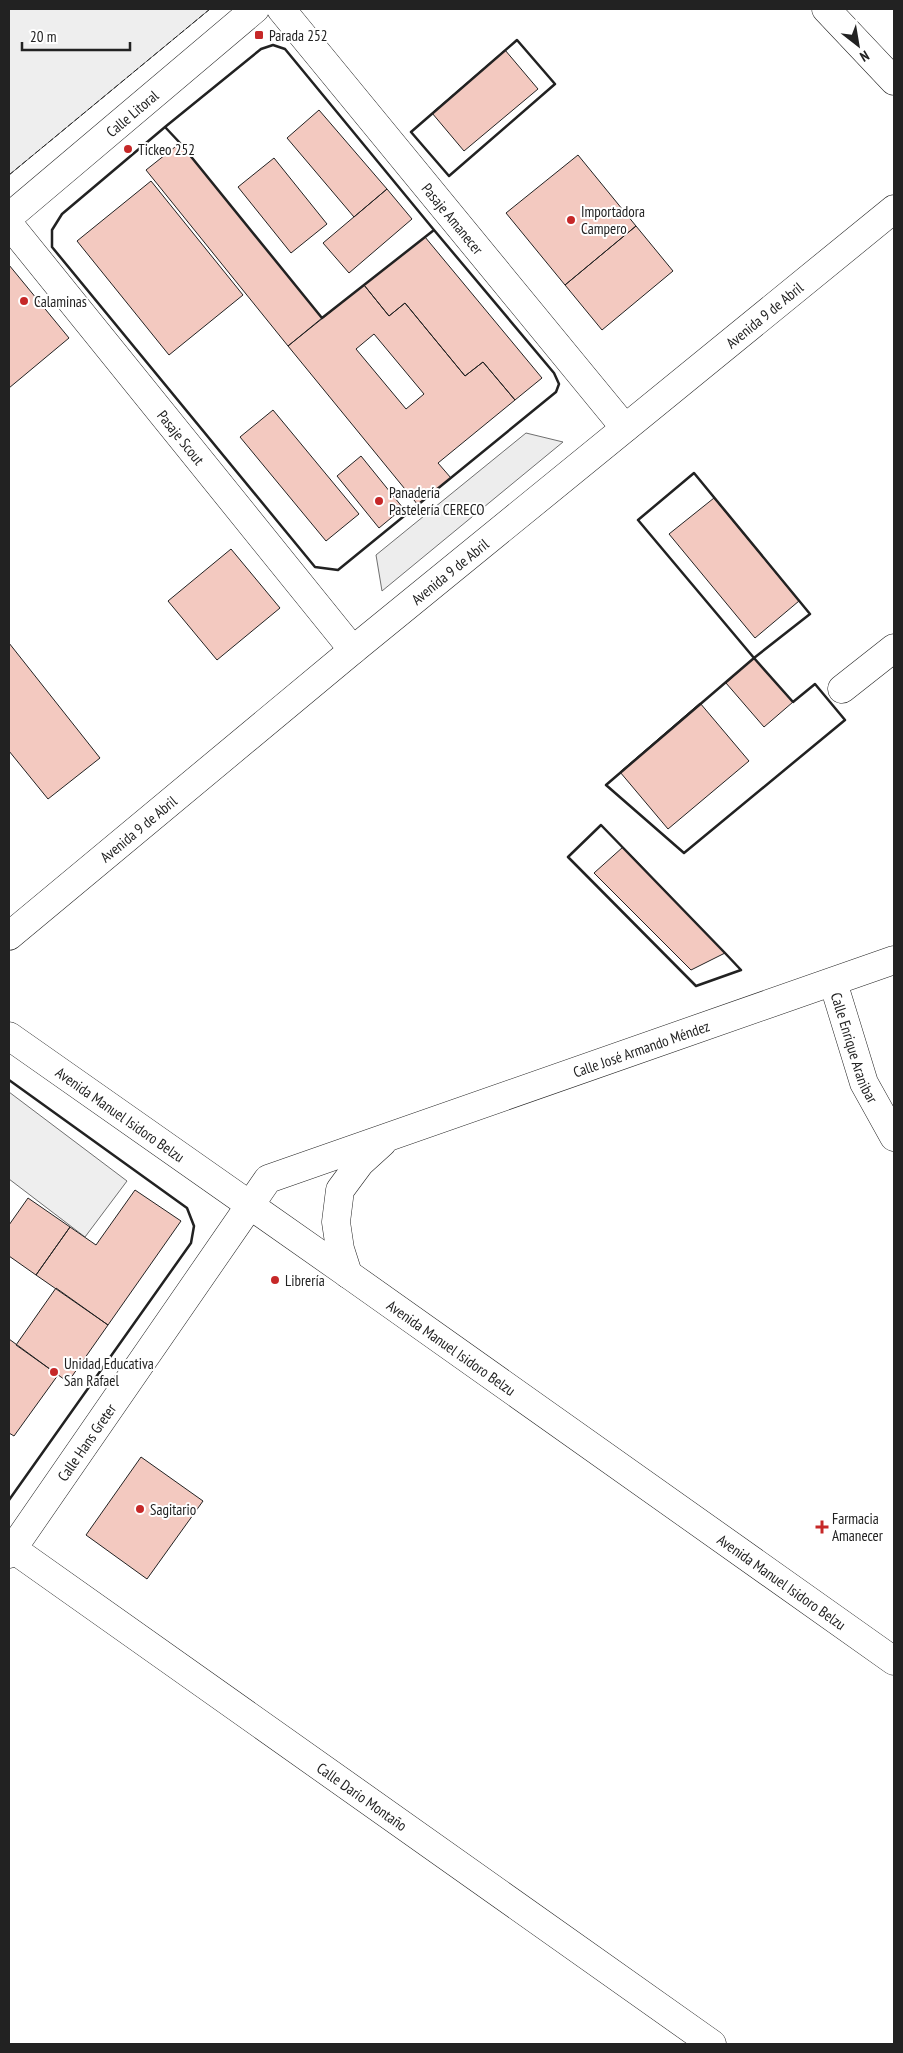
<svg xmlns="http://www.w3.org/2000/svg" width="903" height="2053" viewBox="0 0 903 2053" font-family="'PT Sans Narrow',sans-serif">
	<rect width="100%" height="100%" fill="#fff"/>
	<path fill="#eee" stroke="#6f6f6f" d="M 9,9 L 210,9 L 9,175 Z
		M 9,1092 L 127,1181 L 85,1237 L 9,1179 Z"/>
	<path fill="#ededed" stroke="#6f6f6f" d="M 526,433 L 563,442 L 382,591 L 376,555 Z"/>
	<path fill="#f3c9c0" stroke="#222" fill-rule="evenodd" d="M 505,50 L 538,89 L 464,151 L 432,113 Z
		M 319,110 L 387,189 L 354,217 L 287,138 Z
		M 180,143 L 322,318 L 288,346 L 146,170 Z
		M 578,155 L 636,226 L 565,285 L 506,213 Z
		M 274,158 L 327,224 L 291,253 L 238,187 Z
		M 151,181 L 243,295 L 169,355 L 77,241 Z
		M 387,189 L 412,219 L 349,273 L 323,243 Z
		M 636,226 L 673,271 L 602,330 L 565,285 Z
		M 425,237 L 542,378 L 515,400 L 483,362 L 465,376 L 405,303 L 389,316 L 364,285 Z
		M 9,265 L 69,338 L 9,388 Z
		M 364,285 L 389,316 L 405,303 L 465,376 L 483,362 L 515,400 L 438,463 L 451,478 L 418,505 L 288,346 ZM 374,334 L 424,394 L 406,409 L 356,349 Z
		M 273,410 L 359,514 L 326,541 L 240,437 Z
		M 361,456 L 403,508 L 379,528 L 337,476 Z
		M 714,498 L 799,601 L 755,638 L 669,534 Z
		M 231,549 L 280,608 L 217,660 L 168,601 Z
		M 9,643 L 100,758 L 48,799 L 9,751 Z
		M 754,658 L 793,702 L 764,727 L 726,683 Z
		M 700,703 L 749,761 L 668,829 L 620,772 Z
		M 623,847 L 725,953 L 691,970 L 594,873 Z
		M 135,1190 L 181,1221 L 108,1325 L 36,1275 L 70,1227 L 96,1245 Z
		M 28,1198 L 70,1227 L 36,1275 L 9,1256 L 9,1225 Z
		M 56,1288 L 108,1325 L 68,1382 L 16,1345 Z
		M 9,1339 L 58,1375 L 14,1436 L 9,1433 Z
		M 141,1457 L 203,1501 L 147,1579 L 86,1535 Z"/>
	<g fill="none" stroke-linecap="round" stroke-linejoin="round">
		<g stroke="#222" stroke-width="29">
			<g id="minor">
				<path id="s1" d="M 281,9 L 625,428"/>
				<path d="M 826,9 L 894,81"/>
				<path id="s2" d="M 9,217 L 255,9"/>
				<path id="s3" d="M 9,224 L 353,650"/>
				<path d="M 842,689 L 894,648"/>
				<path id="s4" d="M 833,982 L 864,1083 L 894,1137"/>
				<path d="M 348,1274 L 340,1249 L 336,1222 L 340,1190 L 360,1163 L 382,1143"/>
				<path id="s5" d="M 13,1549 L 712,2044"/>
				<path id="s6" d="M 9,1554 L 268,1179 L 894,960"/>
			</g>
		</g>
		<g stroke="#222" stroke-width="29">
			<g id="major">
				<path id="s7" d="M 9,936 L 353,650 L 894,209"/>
				<path id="s8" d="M 9,1036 L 348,1274 L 894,1661"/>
			</g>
		</g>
		<use href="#minor" stroke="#fff" stroke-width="28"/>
		<use href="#major" stroke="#fff" stroke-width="28"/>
		<path stroke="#222" stroke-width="1" stroke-dasharray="6 2.5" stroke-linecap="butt" d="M 9,175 L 210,9"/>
		<path stroke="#222" stroke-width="2.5" d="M 517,40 L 555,84 L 449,176 L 411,132 Z
			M 273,45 L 285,49 L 434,230 L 322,318 L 180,143 L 165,127 L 261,49 Z
			M 165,127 L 180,143 L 322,318 L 434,230 L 554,373 L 559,384 L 556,392 L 338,570 L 315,567 L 52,247 L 52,230 L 62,214 Z
			M 694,473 L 810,614 L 754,658 L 638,520 Z
			M 754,658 L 793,702 L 815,684 L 845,720 L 684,853 L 606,785 Z
			M 601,825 L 725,953 L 741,970 L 696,986 L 568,857 Z
			M 9,1080 L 187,1208 L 194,1226 L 191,1243 L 9,1500"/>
	</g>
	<g fill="#c62828" stroke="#fff" stroke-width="2">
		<rect x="254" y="30" width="10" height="10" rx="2.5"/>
		<circle cx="128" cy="149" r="5"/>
		<circle cx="571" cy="220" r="5"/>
		<circle cx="24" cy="301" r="5"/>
		<circle cx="379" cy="501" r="5"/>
		<circle cx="275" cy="1280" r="5"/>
		<circle cx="54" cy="1372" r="5"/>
		<circle cx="140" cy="1509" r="5"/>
		<path d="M819.5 1519.5h5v5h5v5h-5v5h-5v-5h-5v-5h5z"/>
	</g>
	<g text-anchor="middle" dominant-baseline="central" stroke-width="4" stroke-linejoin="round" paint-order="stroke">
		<g font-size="15" fill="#222" stroke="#fff" text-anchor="start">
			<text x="269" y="35">Parada 252</text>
			<text x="138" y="149">Tickeo 252</text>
			<text x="581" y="211">Importadora<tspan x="581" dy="17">Campero</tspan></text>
			<text x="34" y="301">Calaminas</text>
			<text x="389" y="492">Panadería<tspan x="389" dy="17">Pastelería CERECO</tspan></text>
			<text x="285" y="1280">Librería</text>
			<text x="64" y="1363">Unidad Educativa<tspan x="64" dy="17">San Rafael</tspan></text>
			<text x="150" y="1509">Sagitario</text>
			<text x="832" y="1518">Farmacia<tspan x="832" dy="17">Amanecer</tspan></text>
		</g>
		<g font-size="15" fill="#222" stroke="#fff">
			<text stroke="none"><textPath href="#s2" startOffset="161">Calle Litoral</textPath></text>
			<text stroke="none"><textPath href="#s1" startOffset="271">Pasaje Amanecer</textPath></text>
			<text stroke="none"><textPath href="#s7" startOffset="978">Avenida 9 de Abril</textPath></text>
			<text stroke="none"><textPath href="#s3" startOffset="274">Pasaje Scout</textPath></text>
			<text stroke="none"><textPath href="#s7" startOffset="572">Avenida 9 de Abril</textPath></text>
			<text stroke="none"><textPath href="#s7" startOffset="168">Avenida 9 de Abril</textPath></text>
			<text stroke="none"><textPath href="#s4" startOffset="69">Calle Enrique Aranibar</textPath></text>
			<text stroke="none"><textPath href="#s6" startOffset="851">Calle José Armando Méndez</textPath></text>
			<text stroke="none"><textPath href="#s8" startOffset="136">Avenida Manuel Isidoro Belzu</textPath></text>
			<text stroke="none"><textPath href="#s8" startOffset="541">Avenida Manuel Isidoro Belzu</textPath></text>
			<text stroke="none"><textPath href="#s6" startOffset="136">Calle Hans Greter</textPath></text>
			<text stroke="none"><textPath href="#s8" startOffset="946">Avenida Manuel Isidoro Belzu</textPath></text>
			<text stroke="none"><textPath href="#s5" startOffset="428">Calle Dario Montaño</textPath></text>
		</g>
	</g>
	<rect width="903" height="2053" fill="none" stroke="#222222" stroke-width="20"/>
	<g transform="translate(858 45) rotate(149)" stroke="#ffffff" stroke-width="4" paint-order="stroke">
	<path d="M0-4L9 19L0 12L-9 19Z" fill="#222222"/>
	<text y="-8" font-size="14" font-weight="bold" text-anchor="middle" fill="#222222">N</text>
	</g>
	<path d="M22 42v8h108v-8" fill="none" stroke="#222222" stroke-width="2.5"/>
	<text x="30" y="42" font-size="15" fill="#222222" stroke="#ffffff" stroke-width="4" paint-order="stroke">20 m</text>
</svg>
